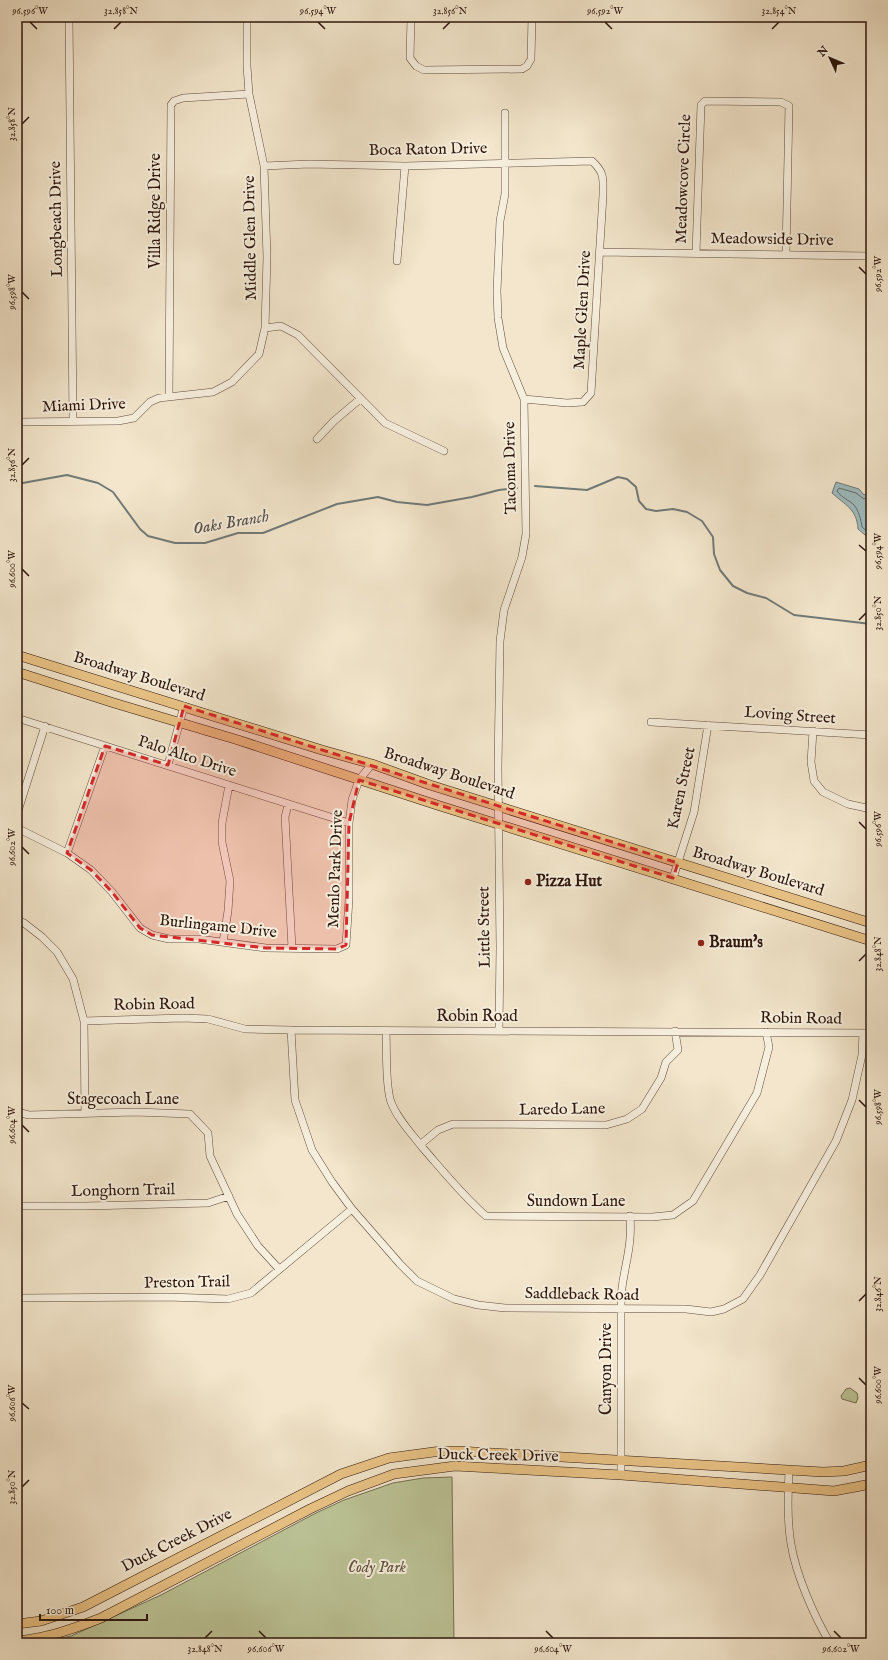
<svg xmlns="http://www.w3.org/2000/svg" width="888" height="1660" viewBox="0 0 888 1660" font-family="'IM FELL English',serif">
	<rect width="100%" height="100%" fill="#f3e6cc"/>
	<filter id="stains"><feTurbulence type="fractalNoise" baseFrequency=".005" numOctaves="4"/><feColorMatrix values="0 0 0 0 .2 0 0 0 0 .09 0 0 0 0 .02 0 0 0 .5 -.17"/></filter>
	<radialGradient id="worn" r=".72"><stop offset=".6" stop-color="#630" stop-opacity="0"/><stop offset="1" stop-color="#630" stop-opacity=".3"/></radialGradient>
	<path fill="#bcc497" stroke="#746d52" d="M 850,1388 L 857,1393 L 858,1398 L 856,1403 L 842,1399 L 841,1396 L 846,1389 Z
		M 452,1477 L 454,1643 L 38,1643 L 71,1636 L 161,1595 L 314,1514 L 344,1500 L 393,1483 L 423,1478 Z"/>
	<path fill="#9fbdc1" stroke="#717a79" d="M 836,482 L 859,489 L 864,495 L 871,490 L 871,540 L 858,529 C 857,509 845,505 832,493 Z"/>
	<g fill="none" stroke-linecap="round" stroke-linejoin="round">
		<path stroke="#666a66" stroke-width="1" d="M 871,495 L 864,499 L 856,493 L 839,488 L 837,491 C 842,498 849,500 854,505 C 859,511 861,520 862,527 L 871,535"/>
		<path stroke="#717a79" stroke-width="2" d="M 17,484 L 67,475 L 98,483 L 113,492 L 140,529 L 148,536 L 175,543 L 205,543 L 238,533 L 263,533 L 337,504 L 378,497 L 397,502 L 427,505 L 472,497 L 499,490 L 517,488
			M 535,486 L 587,490 L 618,477 L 627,479 L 636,487 L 639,501 L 646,509 L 656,511 L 673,509 L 687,512 L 702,521 L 713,537 L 714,554 L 720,570 L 733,586 L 747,593 L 766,598 L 794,615 L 871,624"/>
		<g stroke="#5e4a3c" stroke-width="8">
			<path id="minor" d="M 69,17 L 73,421
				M 411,17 L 410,58 L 416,66 L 424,70 L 522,69 L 527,66 L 531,59 L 532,17
				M 264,166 L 309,164 L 405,166 L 592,161 C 605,173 603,179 603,195 L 591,393 L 583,402 L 567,403 L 524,399
				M 600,252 L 871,256
				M 696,253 L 701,105 L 705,101 L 781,102 L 789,106 L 786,254
				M 397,261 L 405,166
				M 265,328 L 281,326 L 298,335 L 385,423 L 444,451
				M 169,397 L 171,105 L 174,101 L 183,98 L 249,94
				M 17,422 L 118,421 L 134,418 L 150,402 L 159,398 L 213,392 L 232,382 L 259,354 L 265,328 L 267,257 L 264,166 L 249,94 L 247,66 L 247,17
				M 317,439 L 334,421 L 360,399
				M 17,718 L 349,823
				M 651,722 L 871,735
				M 813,731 L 811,762 L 814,781 L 823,792 L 848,804 L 871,809
				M 168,765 L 184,706
				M 288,805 L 285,817 L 292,948
				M 17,814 L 45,726
				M 17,828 L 67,853 L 91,870 L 112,892 L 140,928 L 152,935 L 169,939 L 199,939 L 266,948 L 337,949 L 346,945 L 349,899 L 349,823 L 352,800 L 359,780 L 372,764
				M 67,853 L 105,746
				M 673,878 L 694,812 L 708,725
				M 17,920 L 24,923 L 42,937 L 57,952 L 73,979 L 84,1021 L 85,1113
				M 223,942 L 228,911 L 230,881 L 222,842 L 222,823 L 229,785
				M 84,1021 L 183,1018 L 208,1019 L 245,1029 L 291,1030 L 871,1033
				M 291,1030 L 295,1100 L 312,1150 L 332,1182 L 352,1209 L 400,1264 L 417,1281 L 454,1299 L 478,1305 L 505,1308 L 686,1309 L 711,1312 L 724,1309 L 743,1299 L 760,1275 L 836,1141 L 852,1100 L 862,1055 L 863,1033
				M 499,1031 L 500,947 L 498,767 L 500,641 L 504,610 L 522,557 L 526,534 L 524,399 L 503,348 L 498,318 L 497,291 L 500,221 L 505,194 L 505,113
				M 386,1032 C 387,1050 385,1085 391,1102 C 397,1118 411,1133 422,1147 C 443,1171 462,1195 486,1216 L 652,1217 L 673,1215 L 693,1201 L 757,1093 L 769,1047 L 766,1032
				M 17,1112 L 29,1115 L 135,1112 L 190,1114 L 208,1133 L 210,1156 L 237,1214 L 258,1246 L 279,1269
				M 421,1144 L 438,1130 L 453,1124 L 606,1125 L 627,1119 L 642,1109 L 661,1078 L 666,1062 L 678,1050 L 675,1031
				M 17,1206 L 86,1206 L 208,1203 L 229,1196
				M 17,1298 L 167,1297 L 228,1299 L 251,1293 L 352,1209
				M 789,1471 C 788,1495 787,1520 791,1544 C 796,1575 814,1616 830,1643
				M 621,1475 L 621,1310 C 621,1300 621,1291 623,1281 C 627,1257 632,1242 630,1216"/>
		</g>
		<g stroke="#2c160c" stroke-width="10">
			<path id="major" d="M 17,655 L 322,750 L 372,764 L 430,785 L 871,923
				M 17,672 L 114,703 L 238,740 L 437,805 L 871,941
				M 17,1624 L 41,1621 L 83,1607 L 341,1474 L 389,1458 L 441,1451 L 458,1451 L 823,1472 L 844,1471 L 871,1465
				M 17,1641 C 47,1638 73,1629 101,1618 L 310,1509 L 348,1491 L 394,1474 L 455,1466 L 621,1475 L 834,1491 L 871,1484"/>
		</g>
		<use href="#minor" stroke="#f7efde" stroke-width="7"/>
		<use href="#major" stroke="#eac386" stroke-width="9"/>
	</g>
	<path fill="#d62828" fill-opacity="0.2" stroke="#d62828" stroke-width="3" stroke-dasharray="8 5" stroke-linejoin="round" d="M 184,706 L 678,863 L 673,878 L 359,780 L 349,823 L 346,945 L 337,949 L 266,948 L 152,935 L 140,928 L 112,892 L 91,870 L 67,853 L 105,746 L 168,765 Z"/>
	<path fill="none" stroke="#2c160c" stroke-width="1.5" d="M 30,22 L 37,29M 318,22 L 325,29M 605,22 L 612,29M 114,29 L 121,22M 443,29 L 450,22M 772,29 L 779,22M 22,124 L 29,117M 859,267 L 866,274M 22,292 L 29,299M 22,465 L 29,458M 859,545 L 866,551M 22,569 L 29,576M 859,620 L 866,613M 859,822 L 866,829M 22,847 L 29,854M 859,961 L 866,954M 859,1100 L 866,1107M 22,1125 L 29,1132M 859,1301 L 866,1294M 859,1378 L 866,1385M 22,1403 L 29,1409M 22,1487 L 29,1480M 259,1631 L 266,1638M 546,1631 L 553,1638M 834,1631 L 841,1638M 205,1638 L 212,1631"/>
	<g fill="#8f2418" stroke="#f7efde" stroke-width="1.5">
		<circle cx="528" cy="882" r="4"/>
		<circle cx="701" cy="943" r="4"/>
	</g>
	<g text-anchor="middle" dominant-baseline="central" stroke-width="4" stroke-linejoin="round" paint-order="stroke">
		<g font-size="16" fill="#2c160c" stroke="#f7efde">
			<text transform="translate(428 150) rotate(-1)">Boca Raton Drive</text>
			<text transform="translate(684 179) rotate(-88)">Meadowcove Circle</text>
			<text transform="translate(156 211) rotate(-90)">Villa Ridge Drive</text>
			<text transform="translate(57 219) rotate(-91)">Longbeach Drive</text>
			<text transform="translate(251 238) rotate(-91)">Middle Glen Drive</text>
			<text transform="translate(772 240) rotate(1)">Meadowside Drive</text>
			<text transform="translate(583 310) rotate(-87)">Maple Glen Drive</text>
			<text transform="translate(84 406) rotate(-2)">Miami Drive</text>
			<text transform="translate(511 468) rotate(-91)">Tacoma Drive</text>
			<text transform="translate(139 677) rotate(17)">Broadway Boulevard</text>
			<text transform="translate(790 716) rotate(4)">Loving Street</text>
			<text transform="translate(187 757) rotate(18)">Palo Alto Drive</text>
			<text transform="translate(449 774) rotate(18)">Broadway Boulevard</text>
			<text transform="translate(682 788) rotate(-78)">Karen Street</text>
			<text transform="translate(336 869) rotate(-88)">Menlo Park Drive</text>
			<text transform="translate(758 872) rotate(17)">Broadway Boulevard</text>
			<text transform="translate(218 927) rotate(6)">Burlingame Drive</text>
			<text transform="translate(485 927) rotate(-91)">Little Street</text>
			<text transform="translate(154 1005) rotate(-1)">Robin Road</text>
			<text x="477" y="1017">Robin Road</text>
			<text transform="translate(801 1019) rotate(1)">Robin Road</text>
			<text x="123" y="1100">Stagecoach Lane</text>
			<text transform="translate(562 1110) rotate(-1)">Laredo Lane</text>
			<text transform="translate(123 1191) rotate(-1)">Longhorn Trail</text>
			<text x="576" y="1202">Sundown Lane</text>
			<text transform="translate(187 1283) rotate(-1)">Preston Trail</text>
			<text transform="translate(582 1295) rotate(1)">Saddleback Road</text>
			<text transform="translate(607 1369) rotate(-90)">Canyon Drive</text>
			<text transform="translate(498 1456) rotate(1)">Duck Creek Drive</text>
			<text transform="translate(177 1541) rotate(-27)">Duck Creek Drive</text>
		</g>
		<g font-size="16" font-weight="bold" fill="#2c160c" stroke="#f7efde" text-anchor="start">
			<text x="536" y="882">Pizza Hut</text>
			<text x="709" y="943">Braum's</text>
		</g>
		<g font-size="16" font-style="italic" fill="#5e533d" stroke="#f7efde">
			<text x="377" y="1568">Cody Park</text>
		</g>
		<g font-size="17" font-style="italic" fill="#54504b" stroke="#f7efde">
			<text transform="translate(231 523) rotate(-10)">Oaks Branch</text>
		</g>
	</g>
	<rect width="888" height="1660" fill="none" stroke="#f3e6cc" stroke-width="44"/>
	<g transform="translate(830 58) rotate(314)" stroke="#f7efde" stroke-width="3" paint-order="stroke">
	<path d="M0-3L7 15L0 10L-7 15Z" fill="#2c160c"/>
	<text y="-6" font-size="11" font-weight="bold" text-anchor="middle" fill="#2c160c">N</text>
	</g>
	<path d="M40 1614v6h107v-6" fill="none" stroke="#2c160c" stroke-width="2"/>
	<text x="46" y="1614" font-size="12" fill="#2c160c" stroke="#f7efde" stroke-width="3" paint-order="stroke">100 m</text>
	<rect x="22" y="22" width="844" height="1616" fill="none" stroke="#2c160c" stroke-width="1.5"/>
	<g font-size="10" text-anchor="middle" fill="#2c160c">
		<text x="30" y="14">96.596°W</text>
		<text x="121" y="14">32.858°N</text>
		<text x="318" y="14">96.594°W</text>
		<text x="450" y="14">32.856°N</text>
		<text x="605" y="14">96.592°W</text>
		<text x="779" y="14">32.854°N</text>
		<text transform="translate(11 124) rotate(-90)" y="4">32.858°N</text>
		<text transform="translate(877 274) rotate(-90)" y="4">96.592°W</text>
		<text transform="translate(11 292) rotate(-90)" y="4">96.598°W</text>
		<text transform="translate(11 465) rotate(-90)" y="4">32.856°N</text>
		<text transform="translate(877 551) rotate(-90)" y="4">96.594°W</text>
		<text transform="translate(11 569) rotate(-90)" y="4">96.600°W</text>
		<text transform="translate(877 613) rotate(-90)" y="4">32.850°N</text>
		<text transform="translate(877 829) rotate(-90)" y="4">96.596°W</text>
		<text transform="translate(11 847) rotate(-90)" y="4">96.602°W</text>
		<text transform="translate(877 954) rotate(-90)" y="4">32.848°N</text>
		<text transform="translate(877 1107) rotate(-90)" y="4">96.598°W</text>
		<text transform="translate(11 1125) rotate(-90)" y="4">96.604°W</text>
		<text transform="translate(877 1294) rotate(-90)" y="4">32.846°N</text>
		<text transform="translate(877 1385) rotate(-90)" y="4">96.600°W</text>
		<text transform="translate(11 1403) rotate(-90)" y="4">96.606°W</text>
		<text transform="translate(11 1487) rotate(-90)" y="4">32.850°N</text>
		<text x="205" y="1652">32.848°N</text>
		<text x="266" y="1652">96.606°W</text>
		<text x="553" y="1652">96.604°W</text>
		<text x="841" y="1652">96.602°W</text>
	</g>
	<rect width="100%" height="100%" filter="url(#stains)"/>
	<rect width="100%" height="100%" fill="url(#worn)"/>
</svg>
